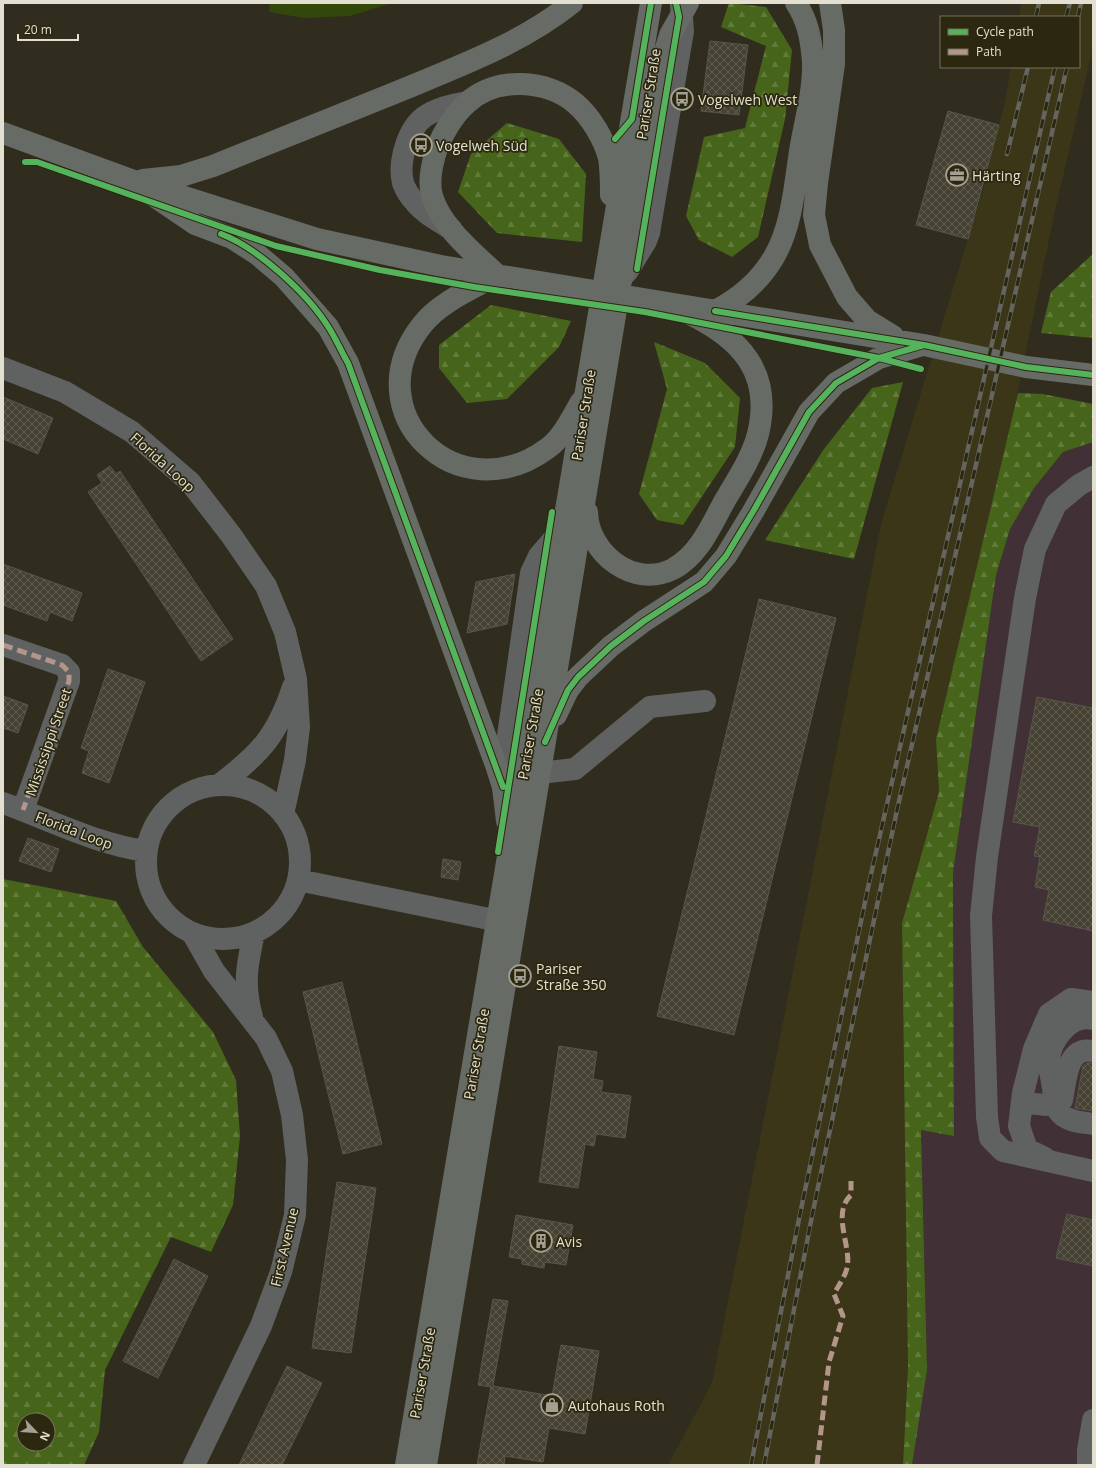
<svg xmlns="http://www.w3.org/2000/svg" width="1096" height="1468" viewBox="0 0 1096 1468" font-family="'Open Sans',sans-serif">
	<defs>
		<pattern id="forest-firs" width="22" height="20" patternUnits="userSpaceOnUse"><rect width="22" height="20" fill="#47651a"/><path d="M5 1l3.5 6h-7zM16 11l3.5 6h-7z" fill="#617b3a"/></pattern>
		<pattern id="building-cross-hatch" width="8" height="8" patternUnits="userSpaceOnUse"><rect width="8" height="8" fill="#464233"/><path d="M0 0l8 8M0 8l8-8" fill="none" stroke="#615d50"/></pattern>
	</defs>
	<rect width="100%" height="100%" fill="#302d1f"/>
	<path fill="#413136" d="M 1093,442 L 1093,1465 L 912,1465 L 927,1370 L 921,1130 L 954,1135 L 953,872 L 996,575 L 1010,529 L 1034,488 L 1063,452 Z"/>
	<path fill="#3c3618" d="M 1021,3 L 1093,3 L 1093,47 L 1054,215 L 1012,419 L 936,739 L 939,792 L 902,923 L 908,1367 L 903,1465 L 668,1465 L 712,1383 L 881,524 L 983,190 L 1006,98 L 1011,67 L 1079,67 L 1079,17 L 1019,17 Z"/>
	<path fill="url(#forest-firs)" fill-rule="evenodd" d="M 729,3 L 766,7 L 792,50 L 785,119 L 758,237 L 732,257 L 699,240 L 686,216 L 704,137 L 745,128 L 766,46 L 721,27 Z
		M 507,123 L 559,139 L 586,174 L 582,242 L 497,233 L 458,192 L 471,154 Z
		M 1093,254 L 1093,338 L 1041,333 L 1051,292 Z
		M 491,305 L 571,321 L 559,347 L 507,399 L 467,403 L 439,368 L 439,345 Z
		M 654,342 L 705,363 L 740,398 L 735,447 L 683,525 L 657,520 L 639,494 L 667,389 Z
		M 903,382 L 854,559 L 765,540 L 824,449 L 872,388 Z
		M 1018,393 L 1043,394 L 1093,404 L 1093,442 L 1063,452 L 1034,488 L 1010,529 L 996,575 L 953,872 L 954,1136 L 921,1130 L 927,1370 L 912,1465 L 903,1465 L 908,1367 L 902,923 L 939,792 L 936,739 Z
		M 3,879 L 116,901 L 143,947 L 213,1032 L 236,1080 L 240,1136 L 233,1205 L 211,1252 L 171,1237 L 105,1370 L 99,1432 L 84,1465 L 3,1465 ZM 24,1420 L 48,1420 L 48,1444 L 24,1444 Z"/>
	<path fill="#31480a" d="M 270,3 L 392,3 L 350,16 L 304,18 L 269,12 Z"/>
	<path fill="url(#building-cross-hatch)" stroke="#58564a" d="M 710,41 L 748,45 L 739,115 L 701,111 Z
		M 948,111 L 999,125 L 968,239 L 916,225 Z
		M 3,397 L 53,418 L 38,454 L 3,439 Z
		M 110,466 L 116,474 L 120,471 L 233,639 L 201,661 L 88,492 L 102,483 L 97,475 Z
		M 3,564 L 82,593 L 72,621 L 50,612 L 47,621 L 3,605 Z
		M 515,574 L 507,624 L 467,633 L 476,582 Z
		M 759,599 L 836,618 L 734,1035 L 657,1016 Z
		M 108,669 L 145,682 L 109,783 L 82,773 L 89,751 L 81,748 Z
		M 3,696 L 28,705 L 18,733 L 3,728 Z
		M 1037,697 L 1093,708 L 1093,931 L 1043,920 L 1049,890 L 1035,887 L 1040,857 L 1034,856 L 1040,827 L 1013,822 Z
		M 28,838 L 59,849 L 51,872 L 19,861 Z
		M 443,859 L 461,862 L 458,880 L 441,877 Z
		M 342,982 L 382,1144 L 343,1154 L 303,992 Z
		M 559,1046 L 597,1052 L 593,1079 L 603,1081 L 601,1092 L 631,1096 L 625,1138 L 596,1134 L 594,1146 L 585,1144 L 578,1188 L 539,1182 Z
		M 1087,1063 L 1093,1063 L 1093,1111 L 1075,1108 L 1083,1066 Z
		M 337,1182 L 376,1188 L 351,1353 L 312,1348 Z
		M 1067,1214 L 1093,1220 L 1093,1266 L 1056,1258 Z
		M 516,1215 L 573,1225 L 566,1265 L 545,1262 L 544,1268 L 522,1264 L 522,1259 L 509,1257 Z
		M 174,1259 L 208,1276 L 158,1378 L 123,1361 Z
		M 493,1299 L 508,1301 L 493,1386 L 552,1396 L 561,1345 L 599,1351 L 585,1434 L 549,1428 L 543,1462 L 505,1456 L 504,1465 L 477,1465 L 491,1387 L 478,1385 Z
		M 287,1366 L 322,1383 L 282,1465 L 239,1465 Z"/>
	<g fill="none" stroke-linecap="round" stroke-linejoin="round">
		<path stroke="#5f6260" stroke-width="22" d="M 451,229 C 439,221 423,213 414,201 C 410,197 405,188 403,183 C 398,163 407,130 424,117 C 437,108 451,105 467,102
			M 627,272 L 646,241 L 649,233 L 683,31 L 681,5
			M 3,368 L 65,392 L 132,432 L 190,482 L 231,535 L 266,586 L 285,632 L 296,679 L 299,727 L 295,760 L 283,814
			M 1093,477 L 1079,485 L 1056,504 L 1035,549 L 1025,598 L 987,857 L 981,916 L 987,1117 L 990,1138 L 1003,1151 L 1093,1171
			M 3,645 L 62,665 L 69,672 L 69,681 L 23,810
			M 540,773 L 575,769 L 650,707 L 705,701
			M146 862a77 77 0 1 1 154 0a77 77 0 1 1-154 0Z
			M 219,785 C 260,754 277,736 293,687
			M 503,787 L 505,757 L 531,573 L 539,556 L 565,526
			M 3,803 C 50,820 96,844 146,851
			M 298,880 L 499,921
			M 193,934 L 214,971 L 266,1038 L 282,1071 L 292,1115 L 297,1160 L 295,1215 L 281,1272 L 261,1326 L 194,1465
			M 252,1017 C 243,984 247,965 254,933
			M 1093,1019 C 1070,1014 1050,1040 1049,1061 C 1049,1069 1052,1080 1053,1088 C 1054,1097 1054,1107 1061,1114 C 1069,1122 1082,1122 1093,1124
			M 1022,1102 C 1034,1103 1051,1109 1062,1100 C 1066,1081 1066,1046 1093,1051
			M 1045,1158 L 1027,1149 L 1019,1126 L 1023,1093 L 1034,1049 L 1049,1014 L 1071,999 L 1093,1002
			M 1088,1465 L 1088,1450 L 1093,1420"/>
		<path stroke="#676b66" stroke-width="22" d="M 830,3 L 834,30 L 834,64 L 817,183 L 814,215 L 820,245 L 847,297 L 867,320 L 893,336
			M 3,133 L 134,181 L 317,239 L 441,266 L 924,345 L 1026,367 L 1093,375
			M 143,180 L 181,176 L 213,166 C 274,141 336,117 397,92 C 457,67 521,44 572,3
			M 148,192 L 195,224 L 232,238 L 257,254 L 284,277 L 328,327 L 348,363 L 496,765 L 503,787 L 507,821
			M 497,275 C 475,254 441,227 432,196 C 428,181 432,163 437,148 C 443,133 454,114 467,103 C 495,76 548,79 576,104 C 591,117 604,139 609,158 C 611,170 611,183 611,195
			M 497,275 C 472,289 440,302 422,325 C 353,412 458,515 548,448 C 563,437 572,417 581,402
			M 621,281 L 631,250 L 663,58 L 670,35 L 688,3
			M 715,311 C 740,298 760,281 774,257 C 793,224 795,181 801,145 C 806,118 814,88 813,61 C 811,39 808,21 796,3
			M 587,512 C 588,553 633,589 673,569 C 699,555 711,526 724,502 C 736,481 752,458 758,434 C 773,372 740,338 688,313
			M 556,715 L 568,690 L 578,677 L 611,646 L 644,621 L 704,582 L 726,556 L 754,510 L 809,412 L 836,383 L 879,358 L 919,346
			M 406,1465 L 651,3
			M 426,1465 L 621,279"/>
		<g stroke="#65655f" stroke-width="4.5">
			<path id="rail" d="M 1036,17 L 1039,3
				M 1066,17 L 1070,3
				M 1078,17 L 1081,3
				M 1007,154 L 1028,67
				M 751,1465 L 799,1219 L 869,883 L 1055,67
				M 764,1465 L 812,1216 L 897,810 L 1067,67"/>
		</g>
		<use href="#rail" stroke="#2c270f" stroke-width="3" stroke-dasharray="9" stroke-linecap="butt"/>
		<path stroke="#b2968c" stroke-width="5" stroke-dasharray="10 5" stroke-linecap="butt" d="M 3,645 L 62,665 L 69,672 L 69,681 L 23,810
			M 817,1465 L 829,1362 L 843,1316 L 834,1294 C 838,1286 845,1277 847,1268 C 852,1246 831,1214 851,1195 L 851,1181"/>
		<g stroke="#2c270f" stroke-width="8">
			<path id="cycleway" d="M 615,139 L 632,119 L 651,3
				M 25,162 L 37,162 L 276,246 L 380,270 L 474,287 L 645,312 L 879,358 L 921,369
				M 221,234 C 258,248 308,294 329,328 C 336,339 341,351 348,363 L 503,787
				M 637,269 L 679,17 L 676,3
				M 715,311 L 924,345 L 1026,367 L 1093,375
				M 545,742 L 568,690 L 578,677 L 611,646 L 644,621 L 704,582 L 726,556 L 754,510 L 809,412 L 836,383 L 879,358 L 924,345
				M 498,852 L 552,512"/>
		</g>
		<use href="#cycleway" stroke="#56b35d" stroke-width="6"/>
	</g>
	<defs>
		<g id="bus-ring" transform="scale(1.15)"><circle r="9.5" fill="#2c270f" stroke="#a4a193" stroke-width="1.5"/><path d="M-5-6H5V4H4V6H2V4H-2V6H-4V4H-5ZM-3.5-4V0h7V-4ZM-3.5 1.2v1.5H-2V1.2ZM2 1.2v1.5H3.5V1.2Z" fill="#a4a193"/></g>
		<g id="office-ring" transform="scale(1.15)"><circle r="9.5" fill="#2c270f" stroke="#a4a193" stroke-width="1.5"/><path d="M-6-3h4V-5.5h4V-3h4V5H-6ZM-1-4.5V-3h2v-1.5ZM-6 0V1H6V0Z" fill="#a4a193"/></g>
		<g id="building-ring" transform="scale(1.15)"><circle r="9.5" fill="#2c270f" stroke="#a4a193" stroke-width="1.5"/><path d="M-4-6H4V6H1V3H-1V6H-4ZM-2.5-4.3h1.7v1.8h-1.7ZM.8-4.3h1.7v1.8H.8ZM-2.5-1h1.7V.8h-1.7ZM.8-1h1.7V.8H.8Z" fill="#a4a193"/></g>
		<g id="shop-ring" transform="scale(1.15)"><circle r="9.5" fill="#2c270f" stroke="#a4a193" stroke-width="1.5"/><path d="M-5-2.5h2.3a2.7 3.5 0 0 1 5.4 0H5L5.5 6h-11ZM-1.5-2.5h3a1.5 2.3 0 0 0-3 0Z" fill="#a4a193"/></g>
	</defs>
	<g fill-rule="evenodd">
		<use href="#bus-ring" x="682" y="99"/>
		<use href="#bus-ring" x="421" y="145"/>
		<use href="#office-ring" x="957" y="175"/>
		<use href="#bus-ring" x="520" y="976"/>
		<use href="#building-ring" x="541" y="1241"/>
		<use href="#shop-ring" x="552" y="1405"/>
	</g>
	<g text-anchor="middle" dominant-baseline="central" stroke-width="3.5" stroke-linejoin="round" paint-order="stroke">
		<g font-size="14" fill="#e3e0d1" stroke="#2c270f">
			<text transform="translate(648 94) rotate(-81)">Pariser Straße</text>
			<text transform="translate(583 415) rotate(-81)">Pariser Straße</text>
			<text transform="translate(163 462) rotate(42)">Florida Loop</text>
			<text transform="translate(530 734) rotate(-80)">Pariser Straße</text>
			<text transform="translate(48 742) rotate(-71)">Mississippi Street</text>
			<text transform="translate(74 830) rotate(21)">Florida Loop</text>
			<text transform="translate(476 1054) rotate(-80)">Pariser Straße</text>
			<text transform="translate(284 1247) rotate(-77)">First Avenue</text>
			<text transform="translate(422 1373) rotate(-80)">Pariser Straße</text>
		</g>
		<g font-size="14" fill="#e3e0d1" stroke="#2c270f" text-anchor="start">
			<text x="698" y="99">Vogelweh West</text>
			<text x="436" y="145">Vogelweh Süd</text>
			<text x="972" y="175">Härting</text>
			<text x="536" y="968">Pariser<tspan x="536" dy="16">Straße 350</tspan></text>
			<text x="556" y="1241">Avis</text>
			<text x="568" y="1405">Autohaus Roth</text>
		</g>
	</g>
	<rect width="1096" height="1468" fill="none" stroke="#e3e0d1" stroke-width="8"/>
	<rect x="940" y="16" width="140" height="52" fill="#2c270f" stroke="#75715d"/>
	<rect x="948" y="29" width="20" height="6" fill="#56b35d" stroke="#75715d"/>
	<text x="976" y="36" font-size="12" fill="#e3e0d1">Cycle path</text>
	<rect x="948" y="49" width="20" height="6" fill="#b2968c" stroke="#75715d"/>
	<text x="976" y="56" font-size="12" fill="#e3e0d1">Path</text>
	<g transform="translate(36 1432) rotate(115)"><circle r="19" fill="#2c270f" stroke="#75715d"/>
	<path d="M0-3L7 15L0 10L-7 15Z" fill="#a4a193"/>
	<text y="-6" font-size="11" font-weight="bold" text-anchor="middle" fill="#e3e0d1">N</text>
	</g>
	<path d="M18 34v6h60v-6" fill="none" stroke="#e3e0d1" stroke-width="2"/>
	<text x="24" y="34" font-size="12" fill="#e3e0d1" stroke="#2c270f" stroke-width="3" paint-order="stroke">20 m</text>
</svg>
